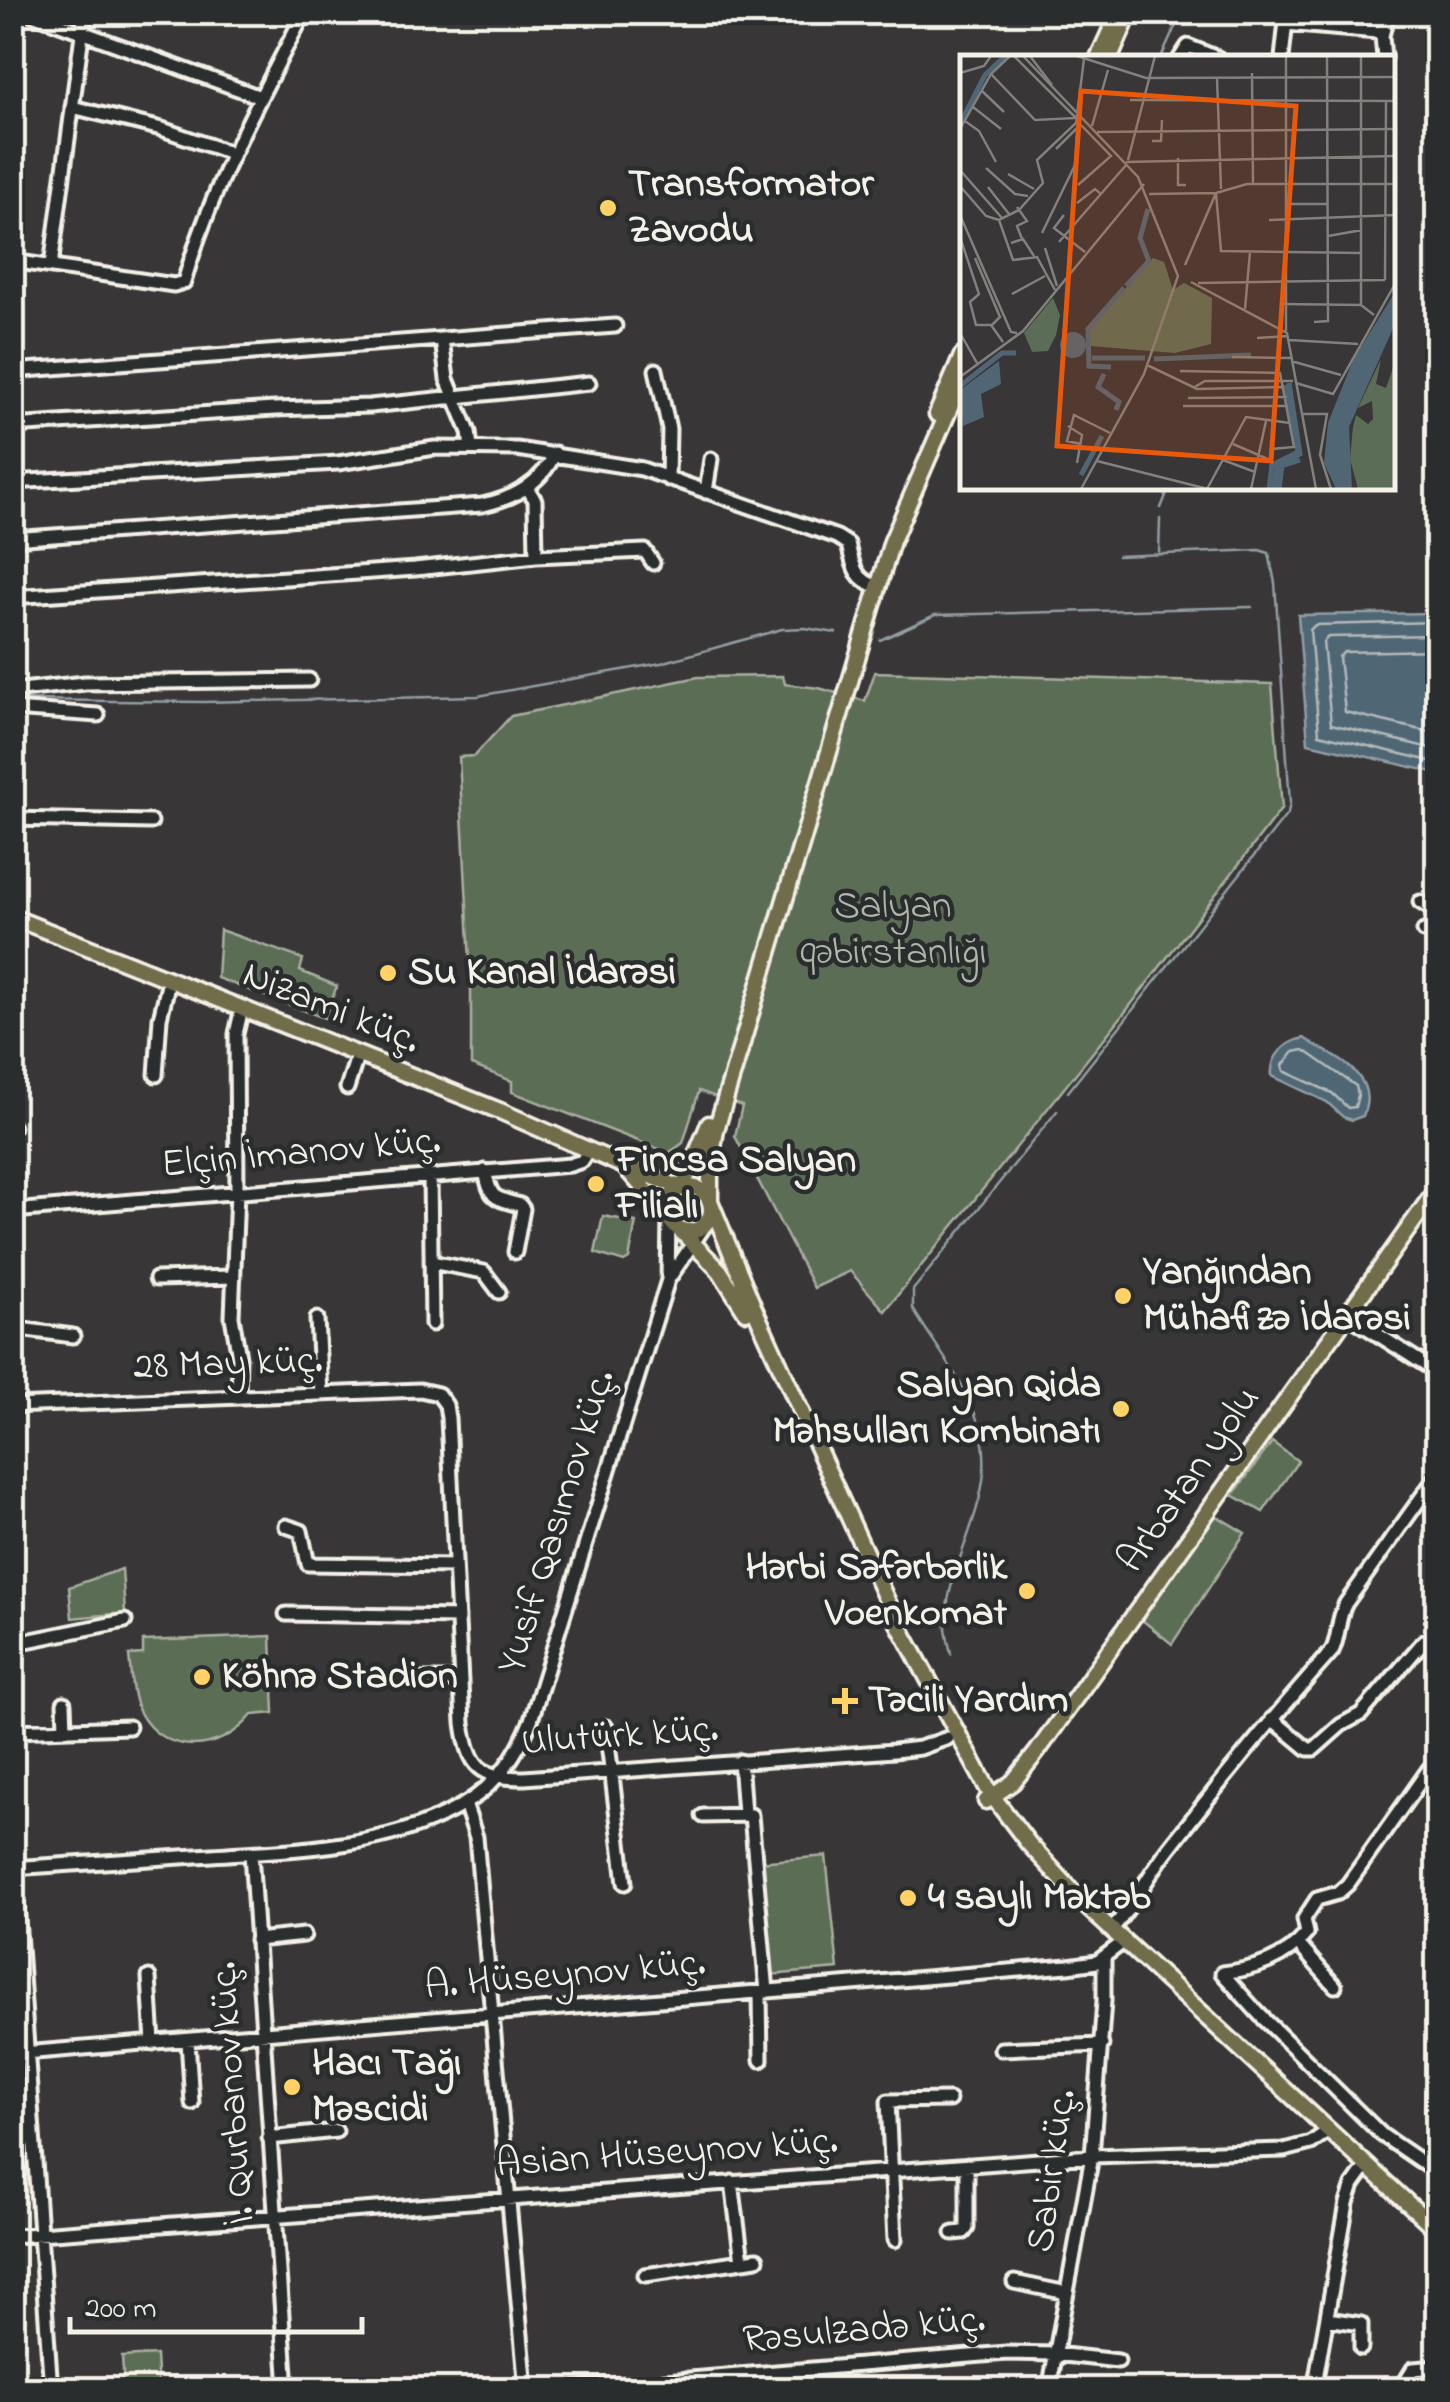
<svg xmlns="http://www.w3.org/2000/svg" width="1450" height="2402" viewBox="0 0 1450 2402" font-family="'Indie Flower',sans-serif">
	<rect width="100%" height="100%" fill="#383637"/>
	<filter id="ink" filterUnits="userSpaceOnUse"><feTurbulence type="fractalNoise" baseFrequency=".01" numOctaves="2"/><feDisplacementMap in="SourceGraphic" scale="20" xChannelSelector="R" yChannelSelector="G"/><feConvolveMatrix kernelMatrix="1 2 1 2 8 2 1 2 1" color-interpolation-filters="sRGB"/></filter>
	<g filter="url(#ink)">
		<path fill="#5c6d57" stroke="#a8afa0" stroke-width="2.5" d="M 875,672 L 1272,684 L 1282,808 L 1126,1011 L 885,1311 L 850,1271 L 814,1288 L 735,1136 L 742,1106 L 699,1091 L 683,1143 L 669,1153 L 512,1092 L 512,1081 L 471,1065 L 471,981 L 459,757 L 474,756 L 511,716 L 698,677 L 783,676 L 785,684 L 819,688 L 865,701 Z
			M 220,930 L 303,959 L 300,971 L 337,986 L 324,1018 L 217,978 Z
			M 603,1216 L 636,1222 L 629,1259 L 624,1262 L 595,1253 Z
			M 1272,1442 L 1298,1461 L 1263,1512 L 1233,1495 Z
			M 1215,1515 L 1245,1533 L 1172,1644 L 1142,1620 Z
			M 122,1569 L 125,1613 L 72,1618 L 69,1587 Z
			M 271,1636 L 274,1713 L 252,1715 C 222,1753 163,1758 139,1711 C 131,1694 131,1673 129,1655 L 143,1654 L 143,1641 Z
			M 826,1856 L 838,1969 L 769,1975 L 759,1862 Z
			M 156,2355 L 158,2389 L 124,2389 L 122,2357 Z"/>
		<path fill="#506675" stroke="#929ea3" stroke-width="2.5" d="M 1437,613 L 1437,773 L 1308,743 L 1298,615 Z
			M 1304,1038 C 1334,1058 1380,1073 1363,1116 L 1352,1120 L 1343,1117 L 1327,1102 L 1272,1076 C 1270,1056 1285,1042 1304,1038 Z"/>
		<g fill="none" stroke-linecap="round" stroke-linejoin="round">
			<path stroke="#b2b9ba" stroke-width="2.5" d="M 1438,622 L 1315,625 L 1310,630 L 1319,734 L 1438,763
				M 1438,635 L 1328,637 L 1323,642 L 1331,724 L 1438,750
				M 1438,650 L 1344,652 L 1339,657 L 1345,712 L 1438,734
				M 1304,1050 L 1356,1086 L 1358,1095 L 1355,1107 L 1348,1108 L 1332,1093 L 1284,1071 L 1283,1065 L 1294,1052 Z"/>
			<path stroke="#929ea3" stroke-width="2.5" d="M 1161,58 L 1182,12
				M 1161,508 L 1169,488
				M 1159,553 L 1160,519
				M 880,640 L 935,615 L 1252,607
				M 16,700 L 203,702 L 478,696 L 661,663 L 782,629 L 805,628 L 836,633
				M 1068,1092 L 1288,813 L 1290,803 L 1275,583 L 1269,553 L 1259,550 L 1118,556
				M 951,1654 C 949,1642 944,1629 946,1616 C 951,1555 995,1501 982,1437 C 973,1392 937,1349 913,1309 L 913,1290 L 1057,1111"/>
			<g stroke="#f4f1e8" stroke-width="19">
				<path id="minor" d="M 27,12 L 260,97
					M 1286,24 L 1377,32 L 1382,36 L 1384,58
					M 1382,36 L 1388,12
					M 1180,58 L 1188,46 L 1218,58
					M 1282,58 L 1287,12
					M 72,107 L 162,129 L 231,153
					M 12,261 L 174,285 L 184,282 C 212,186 258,101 305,12
					M 51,266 L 85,12
					M 442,339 L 447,379 L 469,432 L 471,448
					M 656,370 L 669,429 L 668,479
					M 12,371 L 615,326
					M 12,426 L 275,409 L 370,406 L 589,383
					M 12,482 L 338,463 L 435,448 L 517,449 L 642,469 L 837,537 L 848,544 C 853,566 855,580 878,587
					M 527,488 L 535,500 L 536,556
					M 706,492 L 711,459
					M 12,539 L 482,505 C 513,499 542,483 555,453
					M 12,597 L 415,569 L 536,556 L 645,551 L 653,563
					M 12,691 L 85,683 L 309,680
					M 12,709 L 98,715
					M 12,819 L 151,822
					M 1420,902 L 1438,913
					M 1424,931 L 1438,929
					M 1434,956 L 1438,955
					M 156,1075 L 160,1018 L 169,981
					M 347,1088 L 358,1054
					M 12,1127 L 13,1127
					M 485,1171 C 491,1199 493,1198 520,1205 L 523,1209 L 515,1252
					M 430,1176 L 432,1324
					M 12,1211 L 570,1165 L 582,1161 L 589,1150
					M 669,1217 L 668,1280 L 708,1221
					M 431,1262 L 484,1272 L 499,1292
					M 156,1279 L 234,1277
					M 1347,1315 L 1438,1373
					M 317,1319 L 321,1394
					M 12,1328 L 73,1336
					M 238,1397 L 239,1357 L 232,1317 L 237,1192 L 236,1034 L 242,1008
					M 12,1406 L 420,1390 L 438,1394 L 446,1405 L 448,1418 L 463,1723 C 469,1767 479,1778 524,1778 L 894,1751 L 920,1748 L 948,1738
					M 286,1526 L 301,1531 L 308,1564 L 455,1566
					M 286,1614 L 458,1617
					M 12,1644 L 125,1621
					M 422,1680 L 461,1680
					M 64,1703 L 65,1729
					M 1272,1719 L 1308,1749 L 1314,1749 L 1341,1725 L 1361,1714 L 1424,1641
					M 606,1727 L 625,1883
					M 12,1731 L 129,1727
					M 740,1761 L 744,1813
					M 1429,1769 L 1348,1884 L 1338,1893 L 1317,1899 L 1304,1919 L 1307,1933 C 1285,1960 1255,1969 1222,1973 L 1259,2014 L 1382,2135 L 1436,2172
					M 465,1804 L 476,1837 L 526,2390
					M 703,1816 L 751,1815 L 767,1992
					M 12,1832 L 51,2390
					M 251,1853 L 287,2390
					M 12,1868 C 79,1864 146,1859 212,1855 C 297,1849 391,1849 466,1803 C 497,1784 518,1753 531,1720 L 668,1280
					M 1111,1930 C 1134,1905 1148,1875 1169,1848 C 1221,1781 1275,1715 1332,1651 C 1340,1635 1337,1618 1346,1603 L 1438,1474
					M 256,1940 L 304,1935
					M 1298,1944 L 1335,1986
					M 149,1977 L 153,2043
					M 760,1993 L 761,2060
					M 1438,2010 L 1433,2112 L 1438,2179
					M 188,2040 L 192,2103
					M 1001,2049 L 1102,2045
					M 12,2054 L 1068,1966 L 1097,1962 L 1118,1946
					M 269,2138 L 336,2131
					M 732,2182 L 742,2261
					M 953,2233 L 964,2232 L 967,2228 L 967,2165
					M 12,2236 L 1092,2156 L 1284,2150 L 1311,2143 L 1322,2135
					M 895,2240 L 888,2101 L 949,2100
					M 645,2275 L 757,2259
					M 1014,2282 L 1067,2293
					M 1327,2319 L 1361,2324 L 1361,2348
					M 1405,2382 L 1413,2369 L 1438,2367
					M 556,2390 L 1007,2353 L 1055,2354 L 1118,2361
					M 1049,2390 L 1092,2156 L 1104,2001 L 1104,1959
					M 1314,2390 L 1347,2203 L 1353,2185 L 1363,2171"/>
			</g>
			<g stroke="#f4f1e8" stroke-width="21">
				<path id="major" d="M 1098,58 L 1119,12
					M 1110,58 L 1130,12
					M 962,380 L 892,541 L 716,1130 L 710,1165 L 710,1201 L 753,1306 L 894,1616 L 990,1793 L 1029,1844 L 1087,1907 L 1438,2231
					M 937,414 L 962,356
					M 12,917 L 500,1111 L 624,1166
					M667 1209a22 22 0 1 1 44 0a22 22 0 1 1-44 0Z
					M 669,1217 L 624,1166 L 682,1188 L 709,1124
					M 677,1227 L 720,1271 L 746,1312
					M 986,1801 L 1013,1782 L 1037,1752 L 1438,1187"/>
			</g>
			<use href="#minor" stroke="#2a2d2e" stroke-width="11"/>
			<use href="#major" stroke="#716d4b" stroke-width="14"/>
		</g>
	</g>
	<g fill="#ffd166" stroke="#2a2d2e" stroke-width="4">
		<circle cx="608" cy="208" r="10"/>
		<circle cx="388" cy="973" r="10"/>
		<circle cx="596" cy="1184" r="10"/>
		<circle cx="1123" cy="1296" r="10"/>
		<circle cx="1121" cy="1409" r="10"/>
		<circle cx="1027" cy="1591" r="10"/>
		<circle cx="202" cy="1677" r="10"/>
		<path d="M840 1686h10v10h10v10h-10v10h-10v-10h-10v-10h10z"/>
		<circle cx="908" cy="1898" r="10"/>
		<circle cx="292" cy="2087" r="10"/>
	</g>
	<g text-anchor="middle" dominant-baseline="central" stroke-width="9" stroke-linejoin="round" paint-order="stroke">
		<g font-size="40" font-weight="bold" fill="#f4f1e8" stroke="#2a2d2e" text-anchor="start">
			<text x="628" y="185">Transformator<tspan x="628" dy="46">Zavodu</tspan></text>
			<text x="408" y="973">Su Kanal İdarəsi</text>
			<text x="616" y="1161">Fincsa Salyan<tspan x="616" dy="46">Filialı</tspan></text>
			<text x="1143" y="1273">Yanğından<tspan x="1143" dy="46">Mühafizə İdarəsi</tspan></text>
			<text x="1101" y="1386" text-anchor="end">Salyan Qida<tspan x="1101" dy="46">Məhsulları Kombinatı</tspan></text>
			<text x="1007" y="1568" text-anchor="end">Hərbi Səfərbərlik<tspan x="1007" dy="46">Voenkomat</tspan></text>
			<text x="222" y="1677">Köhnə Stadion</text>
			<text x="868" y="1701">Təcili Yardım</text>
			<text x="928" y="1898">4 saylı Məktəb</text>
			<text x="312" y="2064">Hacı Tağı<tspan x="312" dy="46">Məscidi</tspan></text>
		</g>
		<g font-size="40" fill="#b0b6a7" stroke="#2a2d2e">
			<text x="893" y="907">Salyan<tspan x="893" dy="46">qəbirstanlığı</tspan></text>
		</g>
		<g font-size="40" fill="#f4f1e8" stroke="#2a2d2e">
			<text transform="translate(331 1009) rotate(22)">Nizami küç.</text>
			<text transform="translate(301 1154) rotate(-5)">Elçin İmanov küç.</text>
			<text transform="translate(228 1365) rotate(-2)">28 May küç.</text>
			<text transform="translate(1190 1480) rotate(-55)">Arbatan yolu</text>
			<text transform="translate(558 1522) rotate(-73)">Yusif Qasımov küç.</text>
			<text transform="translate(620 1737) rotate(-4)">Ulutürk küç.</text>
			<text transform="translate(565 1976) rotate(-5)">A. Hüseynov küç.</text>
			<text transform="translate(234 2093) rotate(-94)">İ. Qurbanov küç.</text>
			<text transform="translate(667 2154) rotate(-4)">Asian Hüseynov küç.</text>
			<text transform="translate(1053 2171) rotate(-82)">Sabir küç.</text>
			<text transform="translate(864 2331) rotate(-5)">Rəsulzadə küç.</text>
		</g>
	</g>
	<g transform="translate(960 55)">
		<rect width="435" height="435" fill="#383637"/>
		<path d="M 193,203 L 204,207 L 213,235 L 224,228 L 252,243 L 251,289 L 215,298 L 130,291 L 130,273 ZM 93,243 L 100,260 L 96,280 L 88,296 L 72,297 L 64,278 ZM 421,304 L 416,329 L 426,333 L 435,307 L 435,434 L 398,434 L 390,404 L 393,372 L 396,360 L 408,369 L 413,364 L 412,346 L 398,353 Z" fill="#5c6d57"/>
		<path d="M 435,237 L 435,269 L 389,372 L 392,434 L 376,434 L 364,408 L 368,368 L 393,305 ZM100 290a13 13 0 1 1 26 0a13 13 0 1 1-26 0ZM 39,306 L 41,329 L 21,339 L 24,362 L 3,371 L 0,335 Z" fill="#506675"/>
		<path fill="none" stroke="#506675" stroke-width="5" d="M 0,69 L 25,20 L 45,1M 166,231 L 189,206 L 180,183 L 188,154M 132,303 L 185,303M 194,304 L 291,300M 151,312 L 129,311 L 128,274 L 164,233M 144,319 L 138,332 L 159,347 L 156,355M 0,331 L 42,298 L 56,298M 121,420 L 142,381M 309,434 L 312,410 L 338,397 L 325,330M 314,434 L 317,412 L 340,399 L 329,328M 319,434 L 322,411 L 340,405"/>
		<path fill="none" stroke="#83817e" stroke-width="2.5" d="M 63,1 L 178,122 L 218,221 L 184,319 L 121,434M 70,1 L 92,30M 117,1 L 186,23 L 435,22M 326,1 L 326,276M 401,1 L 401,250M 0,18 L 24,11 L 31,1M 292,18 L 293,129M 31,19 L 75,65 L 116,63 L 54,1M 257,23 L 261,134M 22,36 L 44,57M 170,45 L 435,46M 13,52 L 41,74M 5,66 L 19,76 L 36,107M 132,71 L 148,15M 0,74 L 31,19 L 50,1M 137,77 L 435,74M 192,86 L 201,86 L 202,65M 96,94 L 119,71M 218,103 L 218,130 L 226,130M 168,105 L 195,1M 166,107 L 435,101M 26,113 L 55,139 L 68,141M 0,115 L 42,163M 48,119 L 74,134M 118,130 L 151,101 L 121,70M 0,131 L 26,161 L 39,165M 28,132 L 49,159M 256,138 L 261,196 L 402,198M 189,139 L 256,138 L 287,129 L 435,129M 117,148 L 135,134 L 141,139M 328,149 L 368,149M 57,152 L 67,166 L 57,171 L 62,184M 0,160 L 51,277 L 57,278M 104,160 L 94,173 L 125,197M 309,165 L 435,160M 82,178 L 115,110 L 118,66M 368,181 L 402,175M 0,182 L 19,239 L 10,247 L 16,270 L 31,270 L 43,287M 99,187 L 167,109M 51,188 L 63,184 L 74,201M 85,193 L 97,231M 15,203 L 40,262 L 32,270M 225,210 L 256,138M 425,225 L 426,46M 231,227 L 327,278 L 356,434M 238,228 L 425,225M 95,235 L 77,202 L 53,205 L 39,165 L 59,155 L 83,128 L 77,105 L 116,68 L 124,4M 52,239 L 85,221M 321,249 L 401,250 L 414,260M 285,254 L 290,197M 354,267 L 368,266 L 367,1M 0,278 L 17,308M 297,283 L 328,281M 329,285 L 398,289M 272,302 L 331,303M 331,306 L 381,320M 187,310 L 237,334 L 324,332M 220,316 L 320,318 L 334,392 L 312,394 L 310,405 L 273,389M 0,322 L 63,276 L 184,129M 336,328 L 373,339 L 435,229M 233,333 L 245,326 L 333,326M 228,343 L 327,342M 223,351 L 328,351M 342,359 L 367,359 L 360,400 L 371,434M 108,371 L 122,380 L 117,408M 121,389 L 107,386 L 114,360 L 150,378M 263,405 L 295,417M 137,406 L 248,434M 247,434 L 286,362 L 330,368M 291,434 L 306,366"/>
		<path fill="#e8590c" fill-opacity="0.15" stroke="#e8590c" stroke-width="5" d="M 121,36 L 336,51 L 311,406 L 97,391 Z"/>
		<rect width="435" height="435" fill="none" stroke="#f4f1e8" stroke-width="5"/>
	</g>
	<rect width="1450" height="2402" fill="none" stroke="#2a2d2e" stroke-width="50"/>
	<rect x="25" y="25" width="1400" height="2352" fill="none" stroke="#f4f1e8" stroke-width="4" filter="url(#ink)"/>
	<path d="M70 2317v15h292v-15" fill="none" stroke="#f4f1e8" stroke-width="5"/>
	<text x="85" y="2317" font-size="30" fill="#f4f1e8" stroke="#2a2d2e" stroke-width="8" paint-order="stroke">200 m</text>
</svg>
